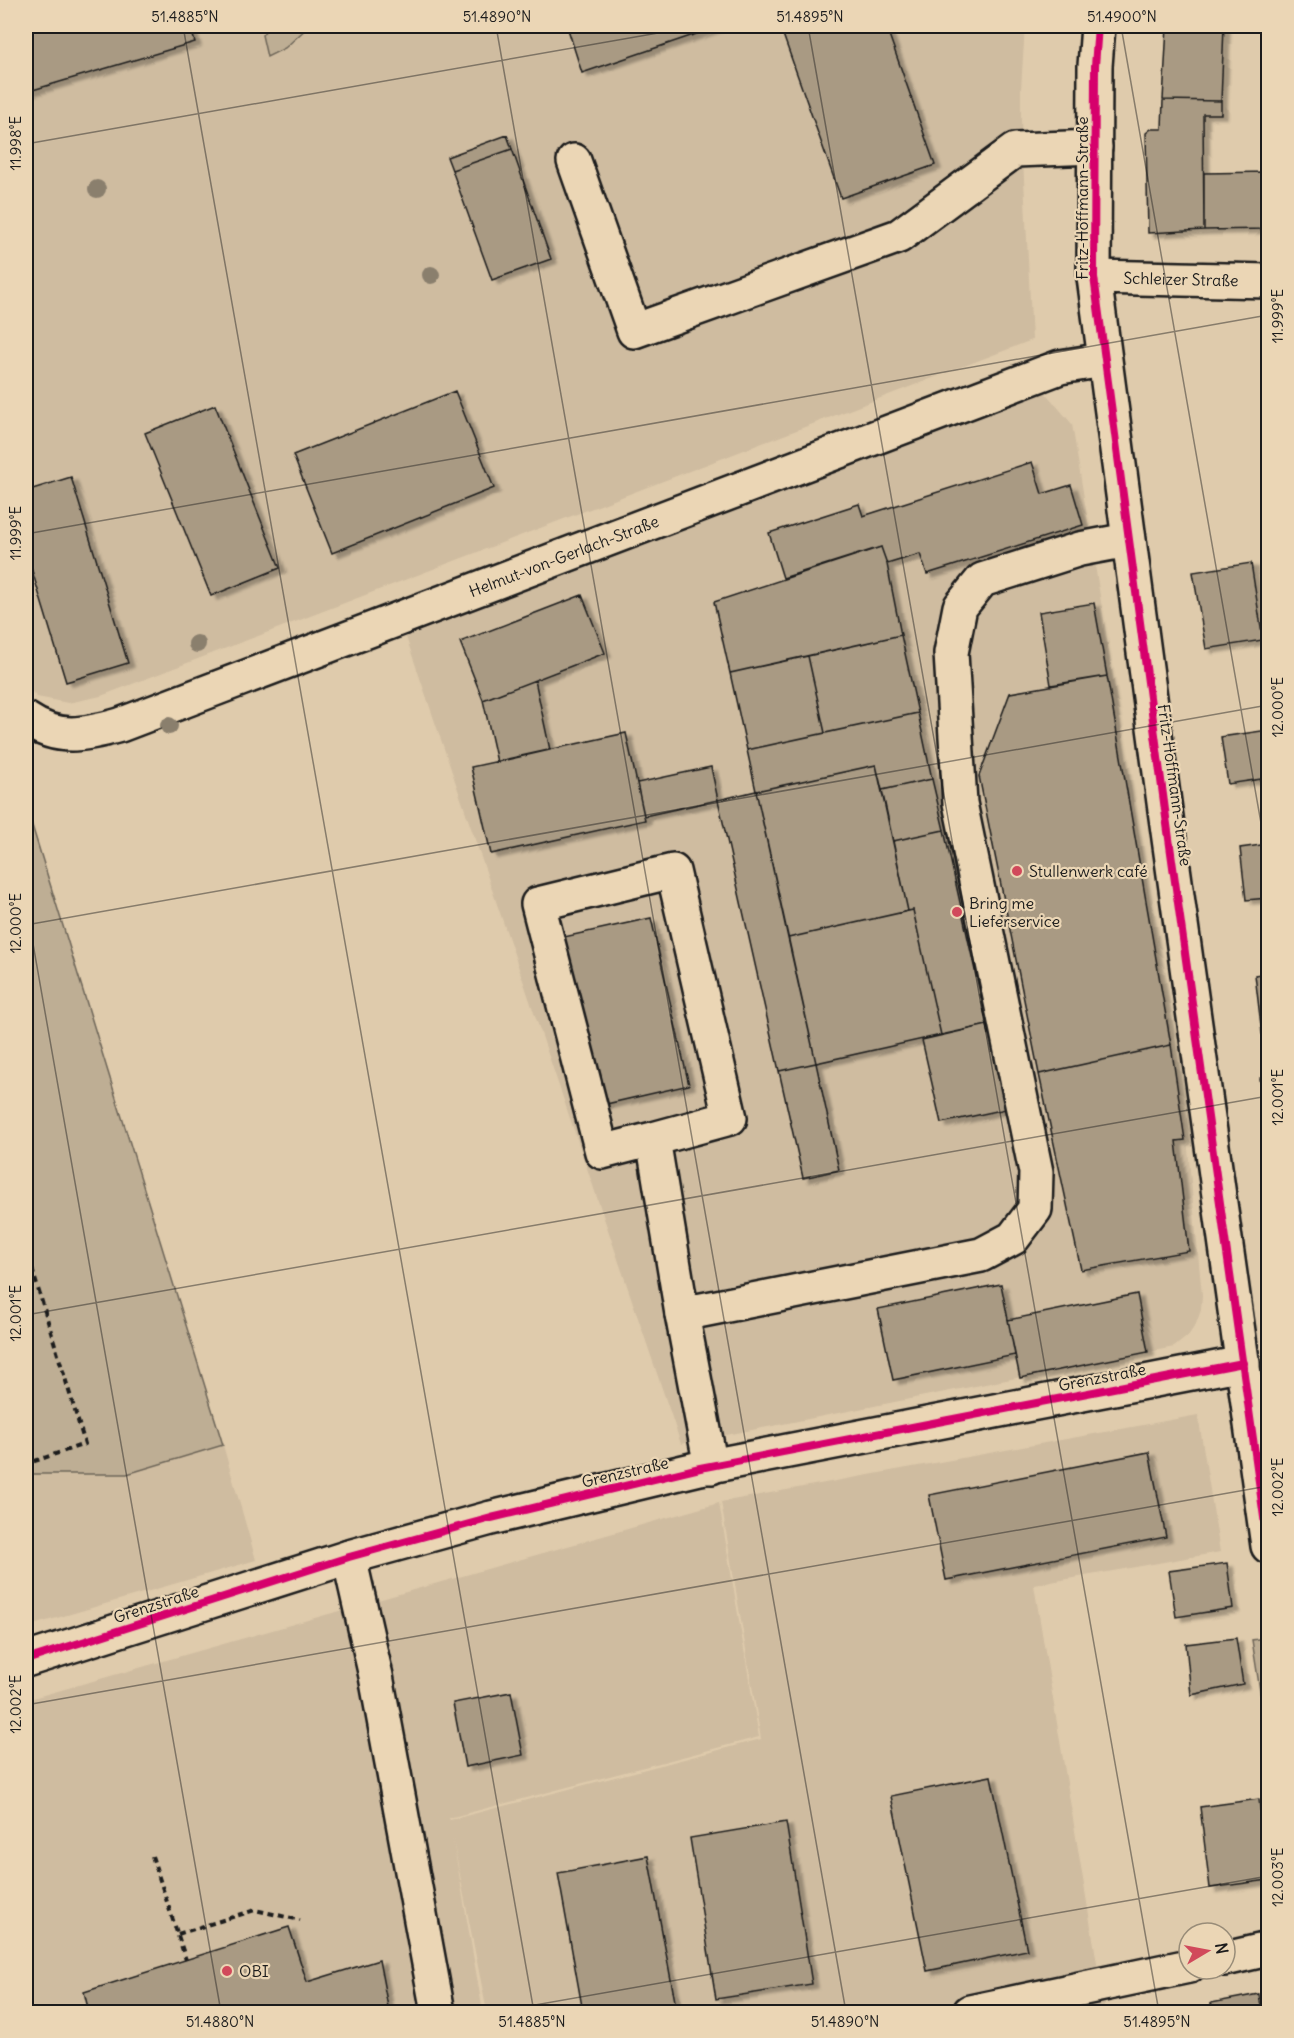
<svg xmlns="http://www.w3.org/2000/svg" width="1294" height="2038" viewBox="0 0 1294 2038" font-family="Delius,sans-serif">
	<defs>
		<filter id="shadow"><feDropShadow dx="6" dy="4" stdDeviation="1.5" flood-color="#0004"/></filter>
	</defs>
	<rect width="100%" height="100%" fill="#dfcbac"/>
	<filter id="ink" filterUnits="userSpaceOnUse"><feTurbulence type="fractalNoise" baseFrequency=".0167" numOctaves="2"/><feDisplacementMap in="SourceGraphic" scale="12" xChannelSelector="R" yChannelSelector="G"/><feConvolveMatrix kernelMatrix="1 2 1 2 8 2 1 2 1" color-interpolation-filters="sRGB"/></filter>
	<g filter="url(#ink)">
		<path fill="#cfbca0" d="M 26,26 L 1025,26 L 1021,89 L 1021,120 L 1032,340 L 101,696 L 68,703 L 37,697 L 26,686 Z
			M 1043,390 L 1072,424 L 1185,1118 L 1202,1295 L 1201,1310 L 1196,1324 L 1188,1336 L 1174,1347 L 681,1444 L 406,637 Z
			M 1198,1415 L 1220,1552 L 1034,1585 L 1105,2011 L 487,2012 L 453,1840 L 483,2012 L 26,2012 L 26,1700 L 719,1503 L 759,1737 L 449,1818 L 450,1820 L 761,1739 L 721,1502 Z
			M 223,1445 L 256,1560 L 26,1627 L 26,1474 L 127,1474 Z"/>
		<path fill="#beae94" stroke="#6d6558" stroke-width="1.5" d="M 269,26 L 309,26 L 285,48 L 267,57 L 262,35 Z
			M 26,806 L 223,1445 L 127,1474 L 26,1474 Z
			M 1265,1638 L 1268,1661 L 1268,1742 L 1252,1640 Z"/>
		<path fill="#a99a83" stroke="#1c1c1c" stroke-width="1.5" filter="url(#shadow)" d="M 26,26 L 190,26 L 195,42 L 26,92 Z
			M 567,26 L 720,26 L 582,73 Z
			M 780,26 L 886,26 L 935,165 L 841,198 Z
			M 1167,26 L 1224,26 L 1221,101 L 1163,100 Z
			M 1163,100 L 1221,101 L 1221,114 L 1203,114 L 1204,230 L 1148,233 L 1146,133 L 1151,129 L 1162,129 Z
			M 507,135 L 512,149 L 452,170 L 447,157 Z
			M 512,149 L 551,259 L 492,280 L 452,170 Z
			M 1268,172 L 1268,229 L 1204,230 L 1204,173 Z
			M 455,391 L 494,488 L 332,553 L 293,455 Z
			M 215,405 L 280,568 L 211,596 L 145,433 Z
			M 1032,462 L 1042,494 L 1071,485 L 1083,525 L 927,574 L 920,554 L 887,564 L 881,547 L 783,578 L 769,533 L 859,504 L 863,516 Z
			M 71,477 L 128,663 L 66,682 L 26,551 L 26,491 Z
			M 881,547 L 887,564 L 901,635 L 730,673 L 714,602 Z
			M 1251,563 L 1263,640 L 1206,649 L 1193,572 Z
			M 582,595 L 605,653 L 483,700 L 460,642 Z
			M 1094,603 L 1107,676 L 1051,685 L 1039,612 Z
			M 901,635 L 918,713 L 825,733 L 808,656 Z
			M 808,656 L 825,733 L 747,750 L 730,673 Z
			M 1107,676 L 1171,1045 L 1039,1074 L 979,776 L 1010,693 Z
			M 535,680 L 550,750 L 497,762 L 483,700 Z
			M 918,713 L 932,779 L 882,790 L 876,765 L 756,791 L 747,750 Z
			M 1268,730 L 1268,778 L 1228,784 L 1221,737 Z
			M 626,733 L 645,820 L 491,854 L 471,767 Z
			M 876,765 L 908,911 L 788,938 L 756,791 Z
			M 711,767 L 718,800 L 644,816 L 637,783 Z
			M 932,779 L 944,830 L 893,841 L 882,790 Z
			M 756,791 L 816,1063 L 779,1071 L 718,800 Z
			M 944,830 L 987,1025 L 941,1035 L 913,910 L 908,911 L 893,841 Z
			M 1268,844 L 1268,898 L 1246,900 L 1240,848 Z
			M 913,910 L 941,1035 L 816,1063 L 788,938 Z
			M 651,918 L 689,1085 L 602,1105 L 564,937 Z
			M 1268,973 L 1268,1034 L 1262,1034 L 1255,975 Z
			M 987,1025 L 1006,1109 L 941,1123 L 922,1040 Z
			M 1171,1045 L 1185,1140 L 1176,1141 L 1189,1251 L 1081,1270 L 1039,1074 Z
			M 816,1063 L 839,1170 L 803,1178 L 779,1071 Z
			M 1268,1077 L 1268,1116 L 1265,1117 L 1260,1078 Z
			M 1001,1284 L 1015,1355 L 893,1380 L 878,1309 Z
			M 1137,1294 L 1148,1352 L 1020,1378 L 1008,1320 Z
			M 1149,1452 L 1166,1537 L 946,1580 L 929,1495 Z
			M 1227,1563 L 1233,1608 L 1176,1617 L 1169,1571 Z
			M 1236,1638 L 1243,1684 L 1191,1695 L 1186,1644 Z
			M 511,1692 L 523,1755 L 465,1767 L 453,1703 Z
			M 991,1776 L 1027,1950 L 927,1971 L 891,1796 Z
			M 1259,1799 L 1268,1880 L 1210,1888 L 1200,1807 Z
			M 786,1822 L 812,1984 L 716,1999 L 690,1838 Z
			M 648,1856 L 677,2012 L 583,2012 L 558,1873 Z
			M 289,1927 L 307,1982 L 379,1960 L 389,2012 L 89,2012 L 84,1992 Z
			M 1259,1994 L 1262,2012 L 1212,2012 L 1211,2003 Z"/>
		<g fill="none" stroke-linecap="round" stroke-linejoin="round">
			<g stroke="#1c1c1c" stroke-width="38">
				<g id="minor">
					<path d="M 1098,26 L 1095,66 L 1094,277 L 1165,810 L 1268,1546"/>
					<path d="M 574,161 L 634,331 L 899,236 L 1015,150 L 1095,147"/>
					<path id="s1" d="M 1094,277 L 1268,281"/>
					<path id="s2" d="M 26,719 C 58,741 84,735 120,725 L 1060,367 L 1104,360"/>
					<path d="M 653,1139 L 602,1152 L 538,904 L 673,871 L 730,1118 L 653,1139 L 682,1314 L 711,1467"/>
					<path d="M 682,1314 L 981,1255 L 1013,1238 L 1035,1209 L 1036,1172 L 960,803 L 951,653 L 960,607 L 982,580 L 1080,549 L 1128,540"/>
					<path d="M 349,1557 L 376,1676 L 438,2012"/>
					<path d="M 26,1660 L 349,1557 L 491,1518 L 700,1468 L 1243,1363"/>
					<path d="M 1225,1959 L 1268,1949"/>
					<path d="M 970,2012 L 1189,1966"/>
				</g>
			</g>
			<path stroke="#1c1c1c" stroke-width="4" stroke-dasharray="6 4.5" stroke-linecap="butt" d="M 233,26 L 234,28
				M 26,1249 L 85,1444 L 26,1464
				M 152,1856 L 186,1960
				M 178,1934 L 255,1910 L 300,1920"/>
			<use href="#minor" stroke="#ebd6b5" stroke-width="33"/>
			<g stroke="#ebd6b5" stroke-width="11">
				<path id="cycleway" d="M 1098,26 L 1095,66 L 1094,277 L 1165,810 L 1268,1546
					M 26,1660 L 349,1557 L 491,1518 L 700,1468 L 1243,1363"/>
			</g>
			<use href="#cycleway" stroke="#d6006c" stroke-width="8"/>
		</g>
		<g fill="#8a7f6d">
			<circle cx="97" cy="189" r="9"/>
			<circle cx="431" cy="275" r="9"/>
			<circle cx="197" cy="644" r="9"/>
			<circle cx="169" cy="726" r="9"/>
		</g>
	</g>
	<path fill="none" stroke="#1c1c1c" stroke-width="1.5" stroke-opacity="0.45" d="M 183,26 L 534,2012M 496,26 L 846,2012M 808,26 L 1159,2012M 1121,26 L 1268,863M 26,144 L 698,26M 26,534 L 1268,315M 26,904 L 221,2012M 26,925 L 1268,705M 26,1315 L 1268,1096M 26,1705 L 1268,1486M 495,2012 L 1268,1876"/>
	<g fill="#d1495b" stroke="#ebd6b5" stroke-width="2">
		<circle cx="1017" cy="871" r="6"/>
		<circle cx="957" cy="912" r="6"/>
		<circle cx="227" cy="1971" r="6"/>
	</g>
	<g text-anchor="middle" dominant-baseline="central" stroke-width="4.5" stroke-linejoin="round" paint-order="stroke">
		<g font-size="16" fill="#1c1c1c" stroke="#ebd6b5">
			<text transform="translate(1082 198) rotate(-90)">Fritz-Hoffmann-Straße</text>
			<text stroke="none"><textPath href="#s1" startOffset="87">Schleizer Straße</textPath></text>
			<text stroke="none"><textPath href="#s2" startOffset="573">Helmut-von-Gerlach-Straße</textPath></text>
			<text transform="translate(1175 785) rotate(82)">Fritz-Hoffmann-Straße</text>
			<text transform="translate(1102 1377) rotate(-11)">Grenzstraße</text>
			<text transform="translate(625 1472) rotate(-13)">Grenzstraße</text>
			<text transform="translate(156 1604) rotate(-18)">Grenzstraße</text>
		</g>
		<g font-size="16" fill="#1c1c1c" stroke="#ebd6b5" text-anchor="start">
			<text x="1029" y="871">Stullenwerk café</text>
			<text x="969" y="903">Bring me<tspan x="969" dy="18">Lieferservice</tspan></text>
			<text x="239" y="1971">OBI</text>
		</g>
	</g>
	<rect width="1294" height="2038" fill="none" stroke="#ebd6b5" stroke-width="66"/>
	<g transform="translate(1207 1951) rotate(80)"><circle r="28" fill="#ebd6b5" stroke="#988c78" stroke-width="1.5"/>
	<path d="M0-4.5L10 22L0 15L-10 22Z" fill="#d1495b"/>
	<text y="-9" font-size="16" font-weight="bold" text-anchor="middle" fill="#1c1c1c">N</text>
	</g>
	<rect x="33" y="33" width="1228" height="1972" fill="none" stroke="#1c1c1c" stroke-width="2"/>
	<g font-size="15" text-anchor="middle" fill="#1c1c1c">
		<text x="185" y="22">51.4885°N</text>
		<text x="497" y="22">51.4890°N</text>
		<text x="810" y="22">51.4895°N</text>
		<text x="1122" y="22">51.4900°N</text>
		<text transform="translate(16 143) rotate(-90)" y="5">11.998°E</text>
		<text transform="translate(1278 316) rotate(-90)" y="5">11.999°E</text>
		<text transform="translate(16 533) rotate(-90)" y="5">11.999°E</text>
		<text transform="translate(1278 707) rotate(-90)" y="5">12.000°E</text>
		<text transform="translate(16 923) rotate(-90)" y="5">12.000°E</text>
		<text transform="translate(1278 1097) rotate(-90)" y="5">12.001°E</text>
		<text transform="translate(16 1313) rotate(-90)" y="5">12.001°E</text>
		<text transform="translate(1278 1487) rotate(-90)" y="5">12.002°E</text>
		<text transform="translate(16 1704) rotate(-90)" y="5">12.002°E</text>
		<text transform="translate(1278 1877) rotate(-90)" y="5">12.003°E</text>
		<text x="220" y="2027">51.4880°N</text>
		<text x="532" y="2027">51.4885°N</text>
		<text x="845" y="2027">51.4890°N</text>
		<text x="1157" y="2027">51.4895°N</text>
	</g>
</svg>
